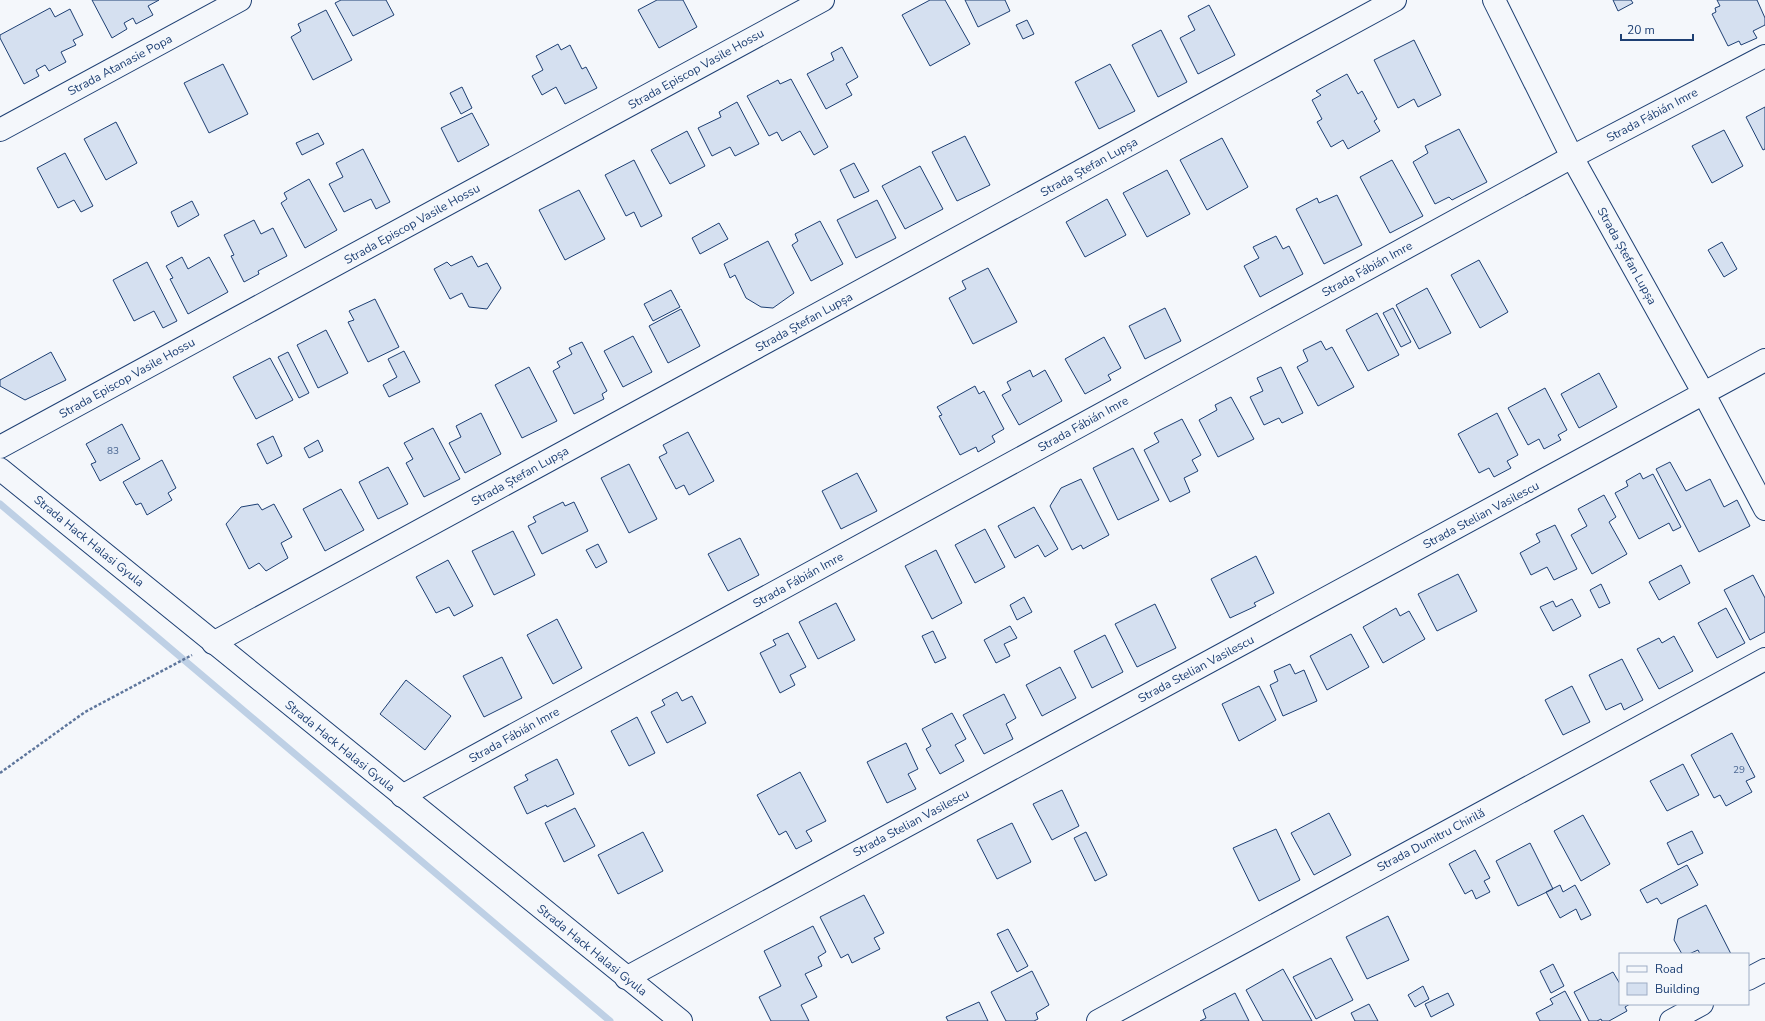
<svg xmlns="http://www.w3.org/2000/svg" width="1765" height="1021" viewBox="0 0 1765 1021" font-family="'Nunito Sans',sans-serif">
	<rect width="100%" height="100%" fill="#f4f7fb"/>
	<g fill="none" stroke-linecap="round" stroke-linejoin="round">
		<path stroke="#bed0e5" stroke-width="7" d="M 0,504 L 610,1021"/>
	</g>
	<path fill="#d5e0f0" stroke="#1d3f73" d="M 92,0 L 159,0 L 148,6 L 153,15 L 136,24 L 133,18 L 124,23 L 127,29 L 112,38 Z
		M 341,0 L 386,0 L 394,15 L 353,36 L 335,3 Z
		M 657,0 L 683,0 L 697,27 L 659,48 L 638,10 Z
		M 930,0 L 945,0 L 970,44 L 930,66 L 902,15 Z
		M 965,0 L 1005,0 L 1010,11 L 978,27 Z
		M 1613,0 L 1631,0 L 1633,3 L 1618,11 Z
		M 1717,0 L 1757,0 L 1765,18 L 1765,25 L 1753,31 L 1757,38 L 1741,45 L 1739,41 L 1728,46 L 1712,14 L 1716,12 L 1715,8 L 1720,6 Z
		M 1209,5 L 1235,55 L 1198,74 L 1180,38 L 1195,30 L 1188,16 Z
		M 50,8 L 55,17 L 70,9 L 83,35 L 73,40 L 76,45 L 61,52 L 66,62 L 49,71 L 45,65 L 36,70 L 39,76 L 24,84 L 0,38 L 0,35 Z
		M 326,10 L 352,60 L 313,80 L 291,37 L 301,31 L 298,24 Z
		M 1027,20 L 1034,34 L 1023,39 L 1016,25 Z
		M 1161,30 L 1187,82 L 1158,97 L 1132,45 Z
		M 1414,40 L 1441,95 L 1418,107 L 1414,99 L 1398,108 L 1374,60 Z
		M 558,44 L 561,50 L 570,45 L 582,69 L 586,67 L 597,88 L 565,104 L 556,87 L 542,95 L 532,76 L 543,70 L 536,56 Z
		M 842,47 L 858,77 L 846,84 L 852,95 L 826,109 L 807,74 L 834,60 L 831,53 Z
		M 223,64 L 248,114 L 209,133 L 184,83 Z
		M 1110,64 L 1135,111 L 1099,129 L 1075,82 Z
		M 1347,74 L 1358,94 L 1362,91 L 1377,119 L 1374,121 L 1380,131 L 1348,149 L 1343,140 L 1331,147 L 1317,122 L 1322,119 L 1312,100 L 1321,95 L 1316,91 Z
		M 791,79 L 828,147 L 814,155 L 800,131 L 782,141 L 777,132 L 769,136 L 747,96 L 778,80 L 780,84 Z
		M 462,87 L 472,108 L 461,114 L 450,93 Z
		M 737,102 L 759,144 L 735,156 L 730,147 L 712,156 L 698,128 L 721,117 L 719,112 Z
		M 1765,107 L 1765,149 L 1763,150 L 1746,117 Z
		M 472,113 L 489,145 L 458,162 L 441,128 Z
		M 116,122 L 137,163 L 106,180 L 84,139 Z
		M 1459,129 L 1487,182 L 1452,200 L 1449,197 L 1435,204 L 1413,162 L 1428,153 L 1425,146 Z
		M 1724,130 L 1743,166 L 1712,183 L 1692,146 Z
		M 687,131 L 705,166 L 670,184 L 651,150 Z
		M 318,133 L 324,144 L 302,155 L 296,143 Z
		M 965,136 L 990,185 L 957,201 L 932,152 Z
		M 1222,138 L 1248,187 L 1207,210 L 1180,160 Z
		M 363,149 L 390,202 L 376,209 L 371,199 L 344,212 L 329,184 L 343,177 L 336,163 Z
		M 65,153 L 93,206 L 81,212 L 74,200 L 58,208 L 37,168 Z
		M 634,160 L 662,216 L 641,227 L 634,212 L 626,216 L 605,175 Z
		M 1392,160 L 1423,216 L 1390,233 L 1360,177 Z
		M 854,163 L 869,191 L 854,198 L 840,170 Z
		M 920,166 L 943,209 L 905,229 L 882,186 Z
		M 1167,170 L 1190,214 L 1147,237 L 1123,193 Z
		M 309,179 L 337,230 L 305,248 L 281,203 L 287,199 L 284,193 Z
		M 579,190 L 605,239 L 565,260 L 539,210 Z
		M 1337,195 L 1362,245 L 1324,264 L 1296,209 L 1317,198 L 1319,203 Z
		M 1107,199 L 1126,235 L 1085,257 L 1066,222 Z
		M 877,200 L 896,238 L 856,258 L 837,220 Z
		M 192,201 L 199,215 L 178,227 L 171,212 Z
		M 254,220 L 261,234 L 273,228 L 287,256 L 258,271 L 259,274 L 244,282 L 231,256 L 234,255 L 224,235 Z
		M 820,221 L 843,264 L 811,281 L 792,245 L 798,241 L 795,234 Z
		M 719,223 L 728,239 L 700,254 L 692,238 Z
		M 1276,236 L 1283,249 L 1289,246 L 1303,274 L 1260,297 L 1244,266 L 1259,258 L 1253,247 Z
		M 768,241 L 794,293 L 773,308 L 761,307 L 746,298 L 735,275 L 730,278 L 724,264 Z
		M 1722,242 L 1737,269 L 1724,277 L 1708,250 Z
		M 472,256 L 478,267 L 487,263 L 501,288 L 487,309 L 469,307 L 462,293 L 450,299 L 434,269 L 447,262 L 451,266 Z
		M 182,257 L 188,269 L 209,257 L 228,292 L 188,314 L 170,279 L 173,278 L 166,266 Z
		M 1479,260 L 1508,312 L 1480,328 L 1451,275 Z
		M 147,262 L 177,321 L 163,328 L 154,311 L 134,321 L 113,280 Z
		M 988,268 L 1017,322 L 973,344 L 949,298 L 966,289 L 962,281 Z
		M 1427,288 L 1451,333 L 1419,349 L 1396,305 Z
		M 671,290 L 680,307 L 653,321 L 644,304 Z
		M 375,299 L 399,347 L 368,362 L 348,322 L 354,320 L 349,311 Z
		M 1165,308 L 1181,341 L 1145,359 L 1129,326 Z
		M 1393,308 L 1411,342 L 1401,347 L 1383,313 Z
		M 681,309 L 700,346 L 668,363 L 649,326 Z
		M 1377,313 L 1399,355 L 1368,371 L 1346,330 Z
		M 326,330 L 348,373 L 318,388 L 297,345 Z
		M 633,336 L 652,372 L 623,387 L 604,351 Z
		M 1104,337 L 1121,368 L 1108,375 L 1111,380 L 1085,394 L 1065,359 Z
		M 1321,341 L 1326,350 L 1332,347 L 1354,387 L 1318,406 L 1297,367 L 1308,361 L 1303,350 Z
		M 582,342 L 607,391 L 602,394 L 604,399 L 574,414 L 553,371 L 560,367 L 557,362 L 572,354 L 569,348 Z
		M 404,351 L 420,382 L 389,397 L 383,385 L 397,377 L 388,359 Z
		M 51,352 L 66,380 L 25,400 L 0,386 L 0,380 Z
		M 288,352 L 309,393 L 299,398 L 278,357 Z
		M 270,358 L 293,400 L 256,419 L 233,377 Z
		M 529,367 L 557,421 L 522,438 L 495,385 Z
		M 1281,367 L 1303,413 L 1282,423 L 1279,418 L 1264,425 L 1250,397 L 1263,391 L 1257,378 Z
		M 1030,370 L 1033,377 L 1045,370 L 1062,401 L 1019,425 L 1002,395 L 1011,390 L 1007,382 Z
		M 1599,373 L 1617,407 L 1579,428 L 1561,394 Z
		M 975,386 L 979,394 L 984,391 L 1004,429 L 992,436 L 995,442 L 978,452 L 976,447 L 960,455 L 939,416 L 942,415 L 937,407 Z
		M 1545,388 L 1567,430 L 1558,435 L 1561,440 L 1544,449 L 1539,439 L 1528,445 L 1508,408 Z
		M 1231,397 L 1254,439 L 1218,457 L 1199,420 L 1217,410 L 1215,405 Z
		M 481,413 L 501,454 L 465,473 L 449,443 L 461,437 L 456,426 Z
		M 1497,413 L 1518,455 L 1507,461 L 1511,468 L 1494,477 L 1489,468 L 1479,473 L 1458,434 Z
		M 1182,419 L 1201,455 L 1192,460 L 1198,471 L 1184,478 L 1190,492 L 1170,502 L 1144,450 L 1159,442 L 1154,433 Z
		M 122,424 L 140,459 L 100,481 L 91,464 L 96,462 L 86,444 Z
		M 433,428 L 460,479 L 424,497 L 406,463 L 413,459 L 404,443 Z
		M 688,432 L 714,481 L 689,495 L 684,485 L 676,489 L 659,457 L 667,453 L 663,445 Z
		M 273,436 L 282,456 L 267,464 L 257,444 Z
		M 318,440 L 323,451 L 309,458 L 304,448 Z
		M 1133,448 L 1159,500 L 1118,520 L 1093,468 Z
		M 162,460 L 176,488 L 168,493 L 172,500 L 147,515 L 141,503 L 136,505 L 123,482 Z
		M 1670,462 L 1686,491 L 1710,479 L 1724,507 L 1737,500 L 1750,526 L 1699,552 L 1656,469 Z
		M 629,464 L 657,519 L 629,533 L 601,478 Z
		M 388,467 L 408,504 L 378,519 L 359,482 Z
		M 857,473 L 877,511 L 841,529 L 822,491 Z
		M 1640,473 L 1643,479 L 1653,474 L 1681,527 L 1673,531 L 1669,523 L 1639,539 L 1615,493 L 1628,486 L 1626,481 Z
		M 1081,479 L 1109,535 L 1083,549 L 1081,545 L 1072,550 L 1050,506 L 1061,488 Z
		M 341,489 L 364,530 L 325,551 L 303,509 Z
		M 1604,495 L 1616,517 L 1609,522 L 1627,554 L 1592,574 L 1571,535 L 1587,526 L 1578,509 Z
		M 563,502 L 565,506 L 574,502 L 588,531 L 542,554 L 528,526 L 536,522 L 533,517 Z
		M 258,504 L 262,510 L 274,504 L 292,537 L 281,543 L 288,558 L 266,571 L 259,563 L 249,569 L 226,524 L 241,507 Z
		M 1034,507 L 1058,549 L 1045,557 L 1038,545 L 1015,558 L 998,526 Z
		M 1555,525 L 1577,569 L 1554,580 L 1547,567 L 1531,575 L 1520,553 L 1540,542 L 1536,534 Z
		M 985,529 L 1005,567 L 975,583 L 955,545 Z
		M 513,531 L 535,575 L 494,595 L 472,551 Z
		M 740,538 L 759,575 L 728,591 L 708,554 Z
		M 598,544 L 607,562 L 596,568 L 586,550 Z
		M 936,550 L 962,603 L 932,619 L 905,566 Z
		M 1256,556 L 1274,593 L 1254,603 L 1256,606 L 1230,618 L 1211,579 Z
		M 448,560 L 473,606 L 454,616 L 449,607 L 436,613 L 416,577 Z
		M 1681,565 L 1690,583 L 1659,600 L 1649,582 Z
		M 1458,574 L 1477,611 L 1437,631 L 1418,594 Z
		M 1753,575 L 1765,598 L 1765,632 L 1750,640 L 1724,590 Z
		M 1601,584 L 1610,603 L 1599,608 L 1590,590 Z
		M 1024,597 L 1032,612 L 1017,620 L 1010,605 Z
		M 1572,599 L 1581,616 L 1553,631 L 1540,607 L 1553,601 L 1556,607 Z
		M 836,603 L 855,640 L 818,659 L 799,622 Z
		M 1155,604 L 1176,648 L 1137,667 L 1115,624 Z
		M 1396,608 L 1400,616 L 1409,611 L 1425,639 L 1383,663 L 1363,627 Z
		M 1726,608 L 1745,643 L 1717,658 L 1698,623 Z
		M 557,619 L 582,668 L 553,684 L 527,635 Z
		M 1010,626 L 1017,638 L 1004,644 L 1010,656 L 996,663 L 984,640 Z
		M 933,631 L 946,658 L 935,663 L 922,636 Z
		M 788,633 L 806,667 L 790,675 L 795,685 L 780,693 L 760,653 L 776,645 L 773,640 Z
		M 1351,634 L 1369,667 L 1327,690 L 1310,656 Z
		M 1105,635 L 1123,672 L 1092,688 L 1074,651 Z
		M 1674,636 L 1693,671 L 1659,689 L 1637,649 L 1659,638 L 1662,643 Z
		M 502,657 L 522,698 L 484,717 L 463,676 Z
		M 1622,659 L 1643,700 L 1624,710 L 1621,703 L 1606,710 L 1589,675 Z
		M 1290,664 L 1295,674 L 1304,670 L 1317,701 L 1283,716 L 1270,685 L 1278,681 L 1274,671 Z
		M 1060,667 L 1076,698 L 1042,716 L 1026,685 Z
		M 406,680 L 451,716 L 425,750 L 380,714 Z
		M 1259,686 L 1276,720 L 1239,741 L 1222,704 Z
		M 1572,686 L 1590,722 L 1563,735 L 1545,700 Z
		M 677,692 L 682,701 L 692,696 L 706,723 L 667,743 L 651,712 L 665,705 L 662,700 Z
		M 1004,694 L 1016,718 L 1006,724 L 1013,739 L 984,754 L 963,715 Z
		M 952,713 L 966,739 L 955,745 L 964,761 L 940,774 L 926,749 L 931,746 L 922,729 Z
		M 637,717 L 655,753 L 629,766 L 611,731 Z
		M 1732,733 L 1755,777 L 1746,781 L 1752,792 L 1726,806 L 1720,795 L 1714,798 L 1691,755 Z
		M 906,743 L 918,769 L 908,774 L 916,789 L 887,803 L 867,762 Z
		M 557,759 L 574,794 L 547,807 L 546,805 L 527,814 L 514,787 L 528,780 L 525,775 Z
		M 1683,764 L 1699,795 L 1667,811 L 1650,781 Z
		M 800,772 L 826,821 L 806,831 L 812,841 L 796,849 L 786,831 L 779,835 L 757,795 Z
		M 1062,790 L 1079,826 L 1052,840 L 1033,804 Z
		M 575,808 L 595,846 L 564,862 L 545,823 Z
		M 1329,813 L 1351,855 L 1314,875 L 1291,833 Z
		M 1583,815 L 1610,864 L 1581,881 L 1554,831 Z
		M 1012,823 L 1031,862 L 997,879 L 977,840 Z
		M 1276,829 L 1300,880 L 1259,901 L 1233,848 Z
		M 1692,831 L 1703,853 L 1678,865 L 1667,843 Z
		M 643,832 L 663,871 L 618,894 L 598,855 Z
		M 1086,832 L 1107,875 L 1095,881 L 1074,838 Z
		M 1530,843 L 1553,889 L 1518,906 L 1496,861 Z
		M 1475,850 L 1490,878 L 1484,881 L 1490,892 L 1476,899 L 1472,890 L 1465,894 L 1449,864 Z
		M 1687,865 L 1698,885 L 1661,904 L 1657,898 L 1647,903 L 1640,890 Z
		M 1560,885 L 1563,892 L 1575,885 L 1591,915 L 1581,920 L 1576,909 L 1560,918 L 1546,892 Z
		M 864,895 L 884,933 L 874,938 L 880,949 L 852,963 L 848,954 L 841,958 L 820,917 Z
		M 1706,905 L 1731,954 L 1700,954 L 1698,950 L 1689,954 L 1682,954 L 1674,940 L 1678,919 Z
		M 1388,916 L 1409,960 L 1367,979 L 1346,937 Z
		M 813,926 L 826,952 L 818,957 L 822,966 L 805,974 L 817,997 L 801,1005 L 809,1021 L 771,1021 L 759,997 L 781,986 L 764,951 Z
		M 1008,929 L 1028,966 L 1017,972 L 997,934 Z
		M 1331,958 L 1353,1000 L 1316,1019 L 1293,977 Z
		M 1553,964 L 1564,986 L 1551,993 L 1540,971 Z
		M 1283,969 L 1312,1021 L 1263,1021 L 1246,990 Z
		M 1032,971 L 1049,1005 L 1036,1013 L 1038,1019 L 1034,1021 L 1006,1021 L 991,992 Z
		M 1613,972 L 1620,984 L 1620,1004 L 1630,1004 L 1625,1007 L 1627,1011 L 1609,1021 L 1602,1021 L 1601,1019 L 1597,1021 L 1589,1021 L 1574,992 Z
		M 1423,986 L 1429,999 L 1415,1007 L 1408,995 Z
		M 1565,991 L 1581,1021 L 1540,1021 L 1536,1013 L 1553,1004 L 1550,999 Z
		M 1235,993 L 1249,1021 L 1200,1021 L 1206,1018 L 1203,1010 Z
		M 1448,993 L 1454,1005 L 1431,1017 L 1425,1004 Z
		M 979,1002 L 988,1021 L 948,1021 L 946,1017 Z
		M 1369,1004 L 1378,1021 L 1355,1021 L 1351,1013 Z"/>
	<g fill="none" stroke-linecap="round" stroke-linejoin="round">
		<g stroke="#1d3f73" stroke-width="24">
			<path id="street" d="M 1494,0 L 1572,157 L 1704,394 L 1765,509
				M 0,130 L 240,0
				M 0,447 L 823,0
				M 213,643 L 1395,0
				M 402,796 L 1572,157 L 1765,56
				M 626,978 L 1765,360
				M 1748,979 L 1765,970
				M 1098,1021 L 1765,659
				M 1671,1021 L 1702,1004"/>
		</g>
		<g stroke="#1d3f73" stroke-width="24">
			<path id="secondary" d="M 0,469 L 681,1021"/>
		</g>
		<path stroke="#5e769c" stroke-width="2.5" stroke-dasharray="3 2" stroke-linecap="butt" d="M 0,773 L 85,712 L 192,655"/>
		<use href="#street" stroke="#f4f7fb" stroke-width="22"/>
		<use href="#secondary" stroke="#f4f7fb" stroke-width="22"/>
	</g>
	<g text-anchor="middle" dominant-baseline="central" stroke-width="3" stroke-linejoin="round" paint-order="stroke">
		<g font-size="10" fill="#4b6792">
			<text x="113" y="451">83</text>
			<text x="1739" y="770">29</text>
		</g>
		<g font-size="12" fill="#1d3f73" stroke="#f4f7fb">
			<text transform="translate(120 65) rotate(-28)">Strada Atanasie Popa</text>
			<text transform="translate(696 69) rotate(-29)">Strada Episcop Vasile Hossu</text>
			<text transform="translate(1652 115) rotate(-28)">Strada Fábián Imre</text>
			<text transform="translate(1089 167) rotate(-29)">Strada Ștefan Lupșa</text>
			<text transform="translate(412 224) rotate(-29)">Strada Episcop Vasile Hossu</text>
			<text transform="translate(1627 256) rotate(61)">Strada Ștefan Lupșa</text>
			<text transform="translate(1367 269) rotate(-29)">Strada Fábián Imre</text>
			<text transform="translate(804 322) rotate(-29)">Strada Ștefan Lupșa</text>
			<text transform="translate(127 378) rotate(-29)">Strada Episcop Vasile Hossu</text>
			<text transform="translate(1083 424) rotate(-29)">Strada Fábián Imre</text>
			<text transform="translate(520 476) rotate(-29)">Strada Ștefan Lupșa</text>
			<text transform="translate(1481 515) rotate(-28)">Strada Stelian Vasilescu</text>
			<text transform="translate(89 541) rotate(39)">Strada Hack Halasi Gyula</text>
			<text transform="translate(798 580) rotate(-29)">Strada Fábián Imre</text>
			<text transform="translate(1196 669) rotate(-28)">Strada Stelian Vasilescu</text>
			<text transform="translate(514 735) rotate(-29)">Strada Fábián Imre</text>
			<text transform="translate(340 746) rotate(39)">Strada Hack Halasi Gyula</text>
			<text transform="translate(911 823) rotate(-28)">Strada Stelian Vasilescu</text>
			<text transform="translate(1431 840) rotate(-28)">Strada Dumitru Chirilă</text>
			<text transform="translate(592 950) rotate(39)">Strada Hack Halasi Gyula</text>
		</g>
	</g>
	<rect x="1619" y="953" width="130" height="52" fill="#f4f7fb" stroke="#9eadc5"/>
	<rect x="1627" y="966" width="20" height="6" fill="#f4f7fb" stroke="#9eadc5"/>
	<text x="1655" y="973" font-size="12" fill="#1d3f73">Road</text>
	<rect x="1627" y="983" width="20" height="12" fill="#d5e0f0" stroke="#9eadc5"/>
	<text x="1655" y="993" font-size="12" fill="#1d3f73">Building</text>
	<path d="M1621 34v6h72v-6" fill="none" stroke="#1d3f73" stroke-width="2"/>
	<text x="1627" y="34" font-size="12" fill="#1d3f73" stroke="#f4f7fb" stroke-width="3" paint-order="stroke">20 m</text>
</svg>
